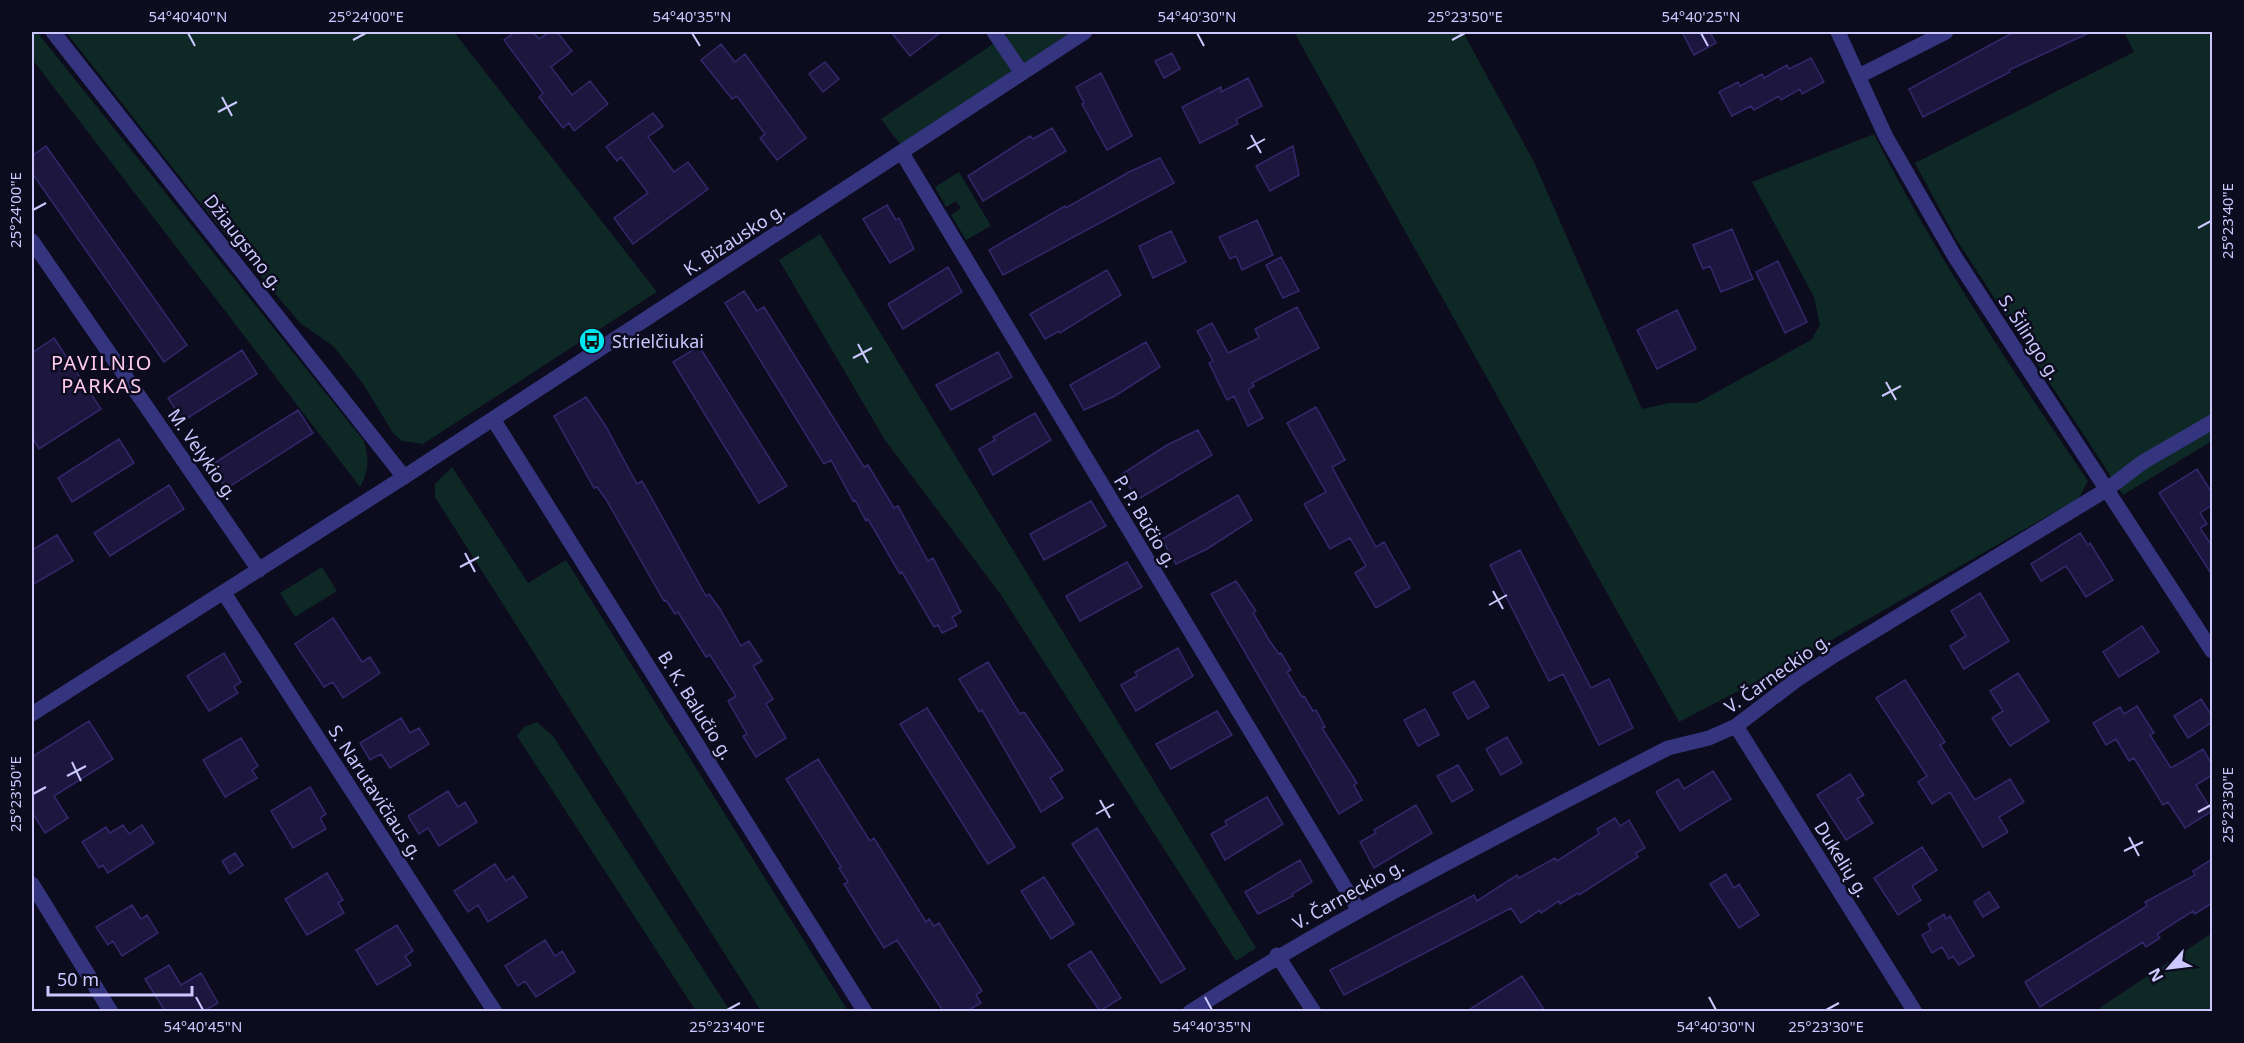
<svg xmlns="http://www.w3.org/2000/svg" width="2244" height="1043" viewBox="0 0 2244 1043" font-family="'Noto Sans',sans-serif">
	<rect width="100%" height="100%" fill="#0d0b1e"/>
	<path fill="#0e2826" d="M 32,32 L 37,32 L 364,441 C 369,459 369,471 360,487 L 32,59 Z
		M 66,32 L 454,32 L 657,292 L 423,444 L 402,441 L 393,433 L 362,382 L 333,346 L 300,323 L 216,223 Z
		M 1011,32 L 1072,32 L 900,144 L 881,119 Z
		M 1294,32 L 1463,32 L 1534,162 L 1642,409 L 1669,403 L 1697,403 L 1811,340 L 1820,325 L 1814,297 L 1752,182 L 1874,134 C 1935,255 2012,370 2088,481 L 2079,498 L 1790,664 L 1679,722 Z
		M 2124,32 L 2212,32 L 2212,441 L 2123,495 L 1956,239 L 1915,163 L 2134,52 Z
		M 959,172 L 991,226 L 966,240 L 951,215 L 961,208 L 956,201 L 946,207 L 935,187 Z
		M 820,234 L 1256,948 L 1236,961 L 1001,595 L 885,440 L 779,260 Z
		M 452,467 L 528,583 L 566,560 L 848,1011 L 761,1011 L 435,497 L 435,484 Z
		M 322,567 L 337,591 L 295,617 L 280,593 Z
		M 537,722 L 553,736 L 730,1011 L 696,1011 L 517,736 L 524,727 Z
		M 2212,933 L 2212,1011 L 2095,1011 Z"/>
	<path fill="#1d173f" stroke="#32286c" stroke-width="1.5" d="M 515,32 L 533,32 L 539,39 L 550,32 L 557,32 L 572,51 L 551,67 L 572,95 L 590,81 L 608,104 L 574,131 L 569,123 L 563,128 L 539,97 L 543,93 L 504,40 Z
		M 891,32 L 941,32 L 910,56 Z
		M 1682,32 L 1710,32 L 1716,43 L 1694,55 Z
		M 2014,32 L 2091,32 L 2009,70 L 2010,72 L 1923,117 L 1909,89 Z
		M 721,44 L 735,62 L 745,54 L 806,138 L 777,160 L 760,138 L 765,134 L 737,96 L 732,99 L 701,60 Z
		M 1172,53 L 1180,69 L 1164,78 L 1155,61 Z
		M 1811,58 L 1824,82 L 1802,94 L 1800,89 L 1781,100 L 1779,96 L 1754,110 L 1751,106 L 1732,116 L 1719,92 L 1738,82 L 1740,86 L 1762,74 L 1764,78 L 1787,65 L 1789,69 Z
		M 825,62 L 839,79 L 823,92 L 809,74 Z
		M 1101,73 L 1132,136 L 1107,150 L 1082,104 L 1084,103 L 1076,87 Z
		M 1248,78 L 1262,106 L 1236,119 L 1238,124 L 1200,143 L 1182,107 L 1221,87 L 1221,92 Z
		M 653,113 L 663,126 L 648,137 L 674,172 L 688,162 L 708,189 L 633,244 L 614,218 L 648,193 L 621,157 L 617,161 L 606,147 Z
		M 1052,128 L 1066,151 L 983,201 L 968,176 L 1030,136 L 1033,139 Z
		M 46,146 L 187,345 L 164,362 L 32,173 L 32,156 Z
		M 1293,146 L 1299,175 L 1270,191 L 1256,166 Z
		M 1160,158 L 1174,183 L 1003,275 L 989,250 L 1065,206 L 1066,208 L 1129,172 Z
		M 887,205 L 896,220 L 899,218 L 914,249 L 890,263 L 863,219 Z
		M 1257,220 L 1273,255 L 1242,270 L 1236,256 L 1230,259 L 1219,237 Z
		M 1732,229 L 1753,279 L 1721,292 L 1710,266 L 1703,269 L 1693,245 Z
		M 1171,231 L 1186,262 L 1153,278 L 1139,246 Z
		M 1281,257 L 1299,291 L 1283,298 L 1266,265 Z
		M 1778,261 L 1807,322 L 1785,333 L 1756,272 Z
		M 948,267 L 962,292 L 903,329 L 888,304 Z
		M 1107,270 L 1121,295 L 1060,333 L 1059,331 L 1045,339 L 1030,314 Z
		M 744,291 L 757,311 L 764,307 L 864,467 L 868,465 L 894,508 L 898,506 L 928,561 L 933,558 L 961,612 L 952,617 L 957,626 L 942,633 L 938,625 L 934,627 L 902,572 L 900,574 L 868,519 L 866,521 L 855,500 L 853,501 L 831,460 L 824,464 L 725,303 Z
		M 1297,307 L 1319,348 L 1252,383 L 1254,386 L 1248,390 L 1263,418 L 1248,426 L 1234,396 L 1227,400 L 1209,363 L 1213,361 L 1197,331 L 1212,323 L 1228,353 L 1259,338 L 1255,329 Z
		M 1677,310 L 1696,349 L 1657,369 L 1637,330 Z
		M 54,338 L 101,409 L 39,449 L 32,437 L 32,353 Z
		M 1146,342 L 1160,367 L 1115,396 L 1084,410 L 1070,385 Z
		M 699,346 L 787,486 L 759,503 L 673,362 Z
		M 242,350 L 257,374 L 183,421 L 168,398 Z
		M 998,352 L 1012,377 L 951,410 L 936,385 Z
		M 586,397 L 605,425 L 637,484 L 642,481 L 706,596 L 709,594 L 720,609 L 741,646 L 749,641 L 762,661 L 753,666 L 773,699 L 766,704 L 786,738 L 756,757 L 743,736 L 747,734 L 728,701 L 736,696 L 710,655 L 706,657 L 678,612 L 675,614 L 666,600 L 664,601 L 607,501 L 597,487 L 594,488 L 554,416 Z
		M 1316,407 L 1345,460 L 1332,467 L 1376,547 L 1384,542 L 1410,588 L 1376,608 L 1355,573 L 1366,566 L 1350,538 L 1330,549 L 1304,504 L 1326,492 L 1287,423 Z
		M 298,410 L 313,433 L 226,489 L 211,465 Z
		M 1035,413 L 1051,440 L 993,475 L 979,449 L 995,440 L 993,437 Z
		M 1198,430 L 1212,455 L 1137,500 L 1122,474 L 1167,445 Z
		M 119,439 L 134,463 L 72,502 L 58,478 Z
		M 2197,469 L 2212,493 L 2212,505 L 2200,513 L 2207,524 L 2200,528 L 2212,546 L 2212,575 L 2159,493 Z
		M 169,485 L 184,509 L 110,556 L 94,533 Z
		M 1238,495 L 1252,520 L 1207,549 L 1176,564 L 1162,539 Z
		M 1091,501 L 1106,526 L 1044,560 L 1030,534 Z
		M 2080,533 L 2088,545 L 2090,543 L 2113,580 L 2086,597 L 2066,566 L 2041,581 L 2031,564 Z
		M 57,535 L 73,561 L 32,585 L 32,550 Z
		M 1520,550 L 1591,688 L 1609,679 L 1633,728 L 1599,745 L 1563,674 L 1549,681 L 1490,565 Z
		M 1127,562 L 1142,587 L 1080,621 L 1066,596 Z
		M 1236,581 L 1256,611 L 1253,613 L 1269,640 L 1279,654 L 1281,653 L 1291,670 L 1287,672 L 1302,697 L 1304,696 L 1313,711 L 1316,710 L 1325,727 L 1322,728 L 1357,783 L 1354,785 L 1362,800 L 1339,814 L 1211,594 Z
		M 1980,593 L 2009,641 L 1964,669 L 1950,646 L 1966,636 L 1951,611 Z
		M 333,618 L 362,662 L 370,657 L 380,673 L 343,698 L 333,682 L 324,687 L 295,644 Z
		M 2142,626 L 2159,652 L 2119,677 L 2103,652 Z
		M 1178,648 L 1193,676 L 1136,711 L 1121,685 L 1137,676 L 1135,672 Z
		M 224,653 L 241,682 L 234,687 L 238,693 L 209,711 L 187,676 Z
		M 988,662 L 1020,714 L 1024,712 L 1063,770 L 1050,778 L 1063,798 L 1041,812 L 982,710 L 979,712 L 959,679 Z
		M 2018,673 L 2049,721 L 2010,746 L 1992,718 L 2003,711 L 1990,691 Z
		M 1905,680 L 1945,742 L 1940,745 L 1975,800 L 2010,779 L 2024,802 L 1999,817 L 2008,832 L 1983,847 L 1950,792 L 1932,804 L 1918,782 L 1927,776 L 1876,698 Z
		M 1474,681 L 1489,707 L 1468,719 L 1453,693 Z
		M 2201,699 L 2212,716 L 2212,722 L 2188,738 L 2174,716 Z
		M 2137,706 L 2154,733 L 2150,735 L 2171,768 L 2203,749 L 2212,765 L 2212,775 L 2196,785 L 2212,811 L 2185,828 L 2168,802 L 2163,805 L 2134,758 L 2129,761 L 2116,739 L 2106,745 L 2093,723 L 2120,707 L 2124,714 Z
		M 927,708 L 1015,847 L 988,864 L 900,724 Z
		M 1425,709 L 1439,735 L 1418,746 L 1404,720 Z
		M 1217,711 L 1232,735 L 1171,769 L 1156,744 Z
		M 401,718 L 410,733 L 419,728 L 429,744 L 390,768 L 381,754 L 370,760 L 360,743 Z
		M 89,721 L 113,759 L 54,796 L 68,818 L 45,833 L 32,812 L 32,757 Z
		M 1507,737 L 1522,763 L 1501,775 L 1486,749 Z
		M 241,738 L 258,766 L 252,770 L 257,778 L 225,797 L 203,760 Z
		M 818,759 L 870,841 L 874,838 L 926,922 L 929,919 L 934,926 L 939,923 L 982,991 L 976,995 L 981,1003 L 967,1011 L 943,1011 L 897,940 L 884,948 L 844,884 L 848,882 L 839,868 L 841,867 L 786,779 Z
		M 1458,765 L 1473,790 L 1452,802 L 1437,776 Z
		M 1713,771 L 1731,799 L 1680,831 L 1656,792 L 1678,779 L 1684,789 Z
		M 1850,774 L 1864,795 L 1857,799 L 1873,823 L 1846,840 L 1817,795 Z
		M 310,787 L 326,814 L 320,818 L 326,829 L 293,848 L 271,811 Z
		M 448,791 L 458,807 L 465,802 L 477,822 L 439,846 L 428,828 L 419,834 L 408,816 Z
		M 1267,797 L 1283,824 L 1225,860 L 1211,834 L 1227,825 L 1225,821 Z
		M 1416,805 L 1432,833 L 1374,868 L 1360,842 L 1376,833 L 1374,830 Z
		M 1615,818 L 1620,826 L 1629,820 L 1645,848 L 1636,853 L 1638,857 L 1579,895 L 1578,893 L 1560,904 L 1559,901 L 1541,913 L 1540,910 L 1521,923 L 1511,908 L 1344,995 L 1330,970 L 1474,895 L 1477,901 L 1517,875 L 1519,878 L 1555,858 L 1557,861 L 1599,834 L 1597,829 Z
		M 123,825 L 129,834 L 142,825 L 154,843 L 108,873 L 103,865 L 99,868 L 82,842 L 106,827 L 110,833 Z
		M 1097,828 L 1185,969 L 1161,983 L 1072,844 Z
		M 1922,847 L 1937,870 L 1912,886 L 1921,900 L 1898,915 L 1874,878 Z
		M 235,853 L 243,865 L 230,874 L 222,861 Z
		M 2212,859 L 2212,903 L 2195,914 L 2193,911 L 2157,934 L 2160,938 L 2146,947 L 2143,942 L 2040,1007 L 2025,982 L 2147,906 L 2145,902 L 2195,875 L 2193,871 Z
		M 1300,860 L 1312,882 L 1292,894 L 1293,896 L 1258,914 L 1245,892 Z
		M 495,864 L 506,881 L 513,876 L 527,897 L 488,922 L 478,905 L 468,912 L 454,891 Z
		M 327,873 L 343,900 L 338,903 L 344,913 L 307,935 L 285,899 Z
		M 1726,874 L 1734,888 L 1739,884 L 1759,915 L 1739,928 L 1710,884 Z
		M 1044,877 L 1074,924 L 1051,939 L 1021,891 Z
		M 1989,892 L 1999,907 L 1983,917 L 1974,902 Z
		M 132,905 L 141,919 L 147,915 L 158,933 L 122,956 L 113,941 L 108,945 L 96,927 Z
		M 1944,914 L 1946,919 L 1950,916 L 1974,956 L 1959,965 L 1953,956 L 1949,959 L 1942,947 L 1932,953 L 1922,935 L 1931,930 L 1928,924 Z
		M 397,925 L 413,951 L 405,956 L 411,965 L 377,985 L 356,950 Z
		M 545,940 L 555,956 L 562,951 L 575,972 L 536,997 L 525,981 L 518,986 L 505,966 Z
		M 1091,951 L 1121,998 L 1100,1011 L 1068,965 Z
		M 169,965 L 181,985 L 201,973 L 218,1003 L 204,1011 L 165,1011 L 145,979 Z
		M 1522,976 L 1545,1011 L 1467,1011 Z"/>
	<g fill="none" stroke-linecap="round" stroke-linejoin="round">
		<path stroke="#34357e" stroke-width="15" d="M 994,32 L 1022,73
			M 1859,76 L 1946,32
			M 902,153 L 1358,909
			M 32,241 L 259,570
			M 493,419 L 865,1012
			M 224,593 L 495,1012
			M 32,714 L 404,477
			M 1736,726 L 1915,1012
			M 32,884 L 111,1012
			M 1277,955 L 1314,1012
			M 1190,1012 C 1343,913 1506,832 1668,748 L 1709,738 L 1736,726 L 1795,681 L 1833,656 L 2106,490 L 2143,462 L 2212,422"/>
		<path stroke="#34357e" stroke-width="15" d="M 53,32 L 404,477 L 1085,32
			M 1838,32 L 1886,137 L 1955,257 L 2212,651"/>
	</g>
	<path fill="none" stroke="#ccc8ff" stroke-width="2" d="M 188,33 L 195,46M 692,33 L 700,46M 1197,33 L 1204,46M 1701,33 L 1708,46M 353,40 L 366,33M 1452,40 L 1465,33M 222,97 L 232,116M 218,112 L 237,102M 1251,135 L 1261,153M 1247,149 L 1265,139M 33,210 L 46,203M 2198,228 L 2211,221M 858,344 L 868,363M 853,358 L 872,348M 1886,382 L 1896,400M 1882,396 L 1901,386M 465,553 L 475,572M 460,567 L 479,557M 1493,591 L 1503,609M 1489,605 L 1507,595M 72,762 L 81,781M 67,776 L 86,766M 33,794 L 46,787M 1100,800 L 1110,818M 2198,812 L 2211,805M 1096,814 L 1114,804M 2129,837 L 2139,856M 2124,851 L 2143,842M 196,997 L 203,1010M 1205,997 L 1212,1010M 1709,997 L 1716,1010M 727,1010 L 740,1003M 1826,1010 L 1839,1003"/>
	<defs>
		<g id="bus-disc" transform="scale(1.35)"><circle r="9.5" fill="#00e6f3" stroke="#0d0b1e"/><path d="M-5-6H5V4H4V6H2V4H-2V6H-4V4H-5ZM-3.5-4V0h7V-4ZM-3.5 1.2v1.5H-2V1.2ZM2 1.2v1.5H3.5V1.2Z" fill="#111"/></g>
	</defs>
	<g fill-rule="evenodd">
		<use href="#bus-disc" x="592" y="341"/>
	</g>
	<g text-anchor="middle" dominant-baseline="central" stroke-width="5" stroke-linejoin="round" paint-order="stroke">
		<g font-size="18" fill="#ccc8ff" stroke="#0d0b1e">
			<text transform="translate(734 239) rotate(-33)">K. Bizausko g.</text>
			<text transform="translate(244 242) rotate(52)">Džiaugsmo g.</text>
			<text transform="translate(2030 337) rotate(57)">S. Šilingo g.</text>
			<text transform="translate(203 454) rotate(55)">M. Velykio g.</text>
			<text transform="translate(1146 521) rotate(59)">P. P. Būčio g.</text>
			<text transform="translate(1777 673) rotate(-35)">V. Čarneckio g.</text>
			<text transform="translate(696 705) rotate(58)">B. K. Balučio g.</text>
			<text transform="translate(376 792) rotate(57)">S. Narutavičiaus g.</text>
			<text transform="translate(1842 859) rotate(58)">Dukelių g.</text>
			<text transform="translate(1348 894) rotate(-29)">V. Čarneckio g.</text>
		</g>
		<g font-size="18" fill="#ccc8ff" stroke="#0d0b1e" text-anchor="start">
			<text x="612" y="341">Strielčiukai</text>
		</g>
		<g font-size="20" letter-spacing="1.5" fill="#ffcaee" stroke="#0d0b1e">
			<text x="102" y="362">PAVILNIO<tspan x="102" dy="23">PARKAS</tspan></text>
		</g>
	</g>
	<rect width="2244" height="1043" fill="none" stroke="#0d0b1e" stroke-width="66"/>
	<g transform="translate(2169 968) rotate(242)" stroke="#0d0b1e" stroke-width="4.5" paint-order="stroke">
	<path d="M0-4.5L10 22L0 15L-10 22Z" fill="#ccc8ff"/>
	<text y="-9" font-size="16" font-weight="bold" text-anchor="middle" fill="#ccc8ff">N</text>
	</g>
	<path d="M48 986v9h144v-9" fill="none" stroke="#ccc8ff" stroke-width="3"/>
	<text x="57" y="986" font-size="18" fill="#ccc8ff" stroke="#0d0b1e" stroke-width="4.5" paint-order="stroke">50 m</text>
	<rect x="33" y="33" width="2178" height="977" fill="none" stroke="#ccc8ff" stroke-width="2"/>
	<g font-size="15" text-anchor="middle" fill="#ccc8ff">
		<text x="188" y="22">54°40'40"N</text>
		<text x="366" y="22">25°24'00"E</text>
		<text x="692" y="22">54°40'35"N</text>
		<text x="1197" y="22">54°40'30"N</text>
		<text x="1465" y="22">25°23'50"E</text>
		<text x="1701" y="22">54°40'25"N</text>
		<text transform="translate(16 210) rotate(-90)" y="5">25°24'00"E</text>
		<text transform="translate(2228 221) rotate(-90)" y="5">25°23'40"E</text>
		<text transform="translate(16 794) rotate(-90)" y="5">25°23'50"E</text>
		<text transform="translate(2228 805) rotate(-90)" y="5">25°23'30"E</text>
		<text x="203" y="1032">54°40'45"N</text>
		<text x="727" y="1032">25°23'40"E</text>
		<text x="1212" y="1032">54°40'35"N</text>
		<text x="1716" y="1032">54°40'30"N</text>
		<text x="1826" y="1032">25°23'30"E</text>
	</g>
</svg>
